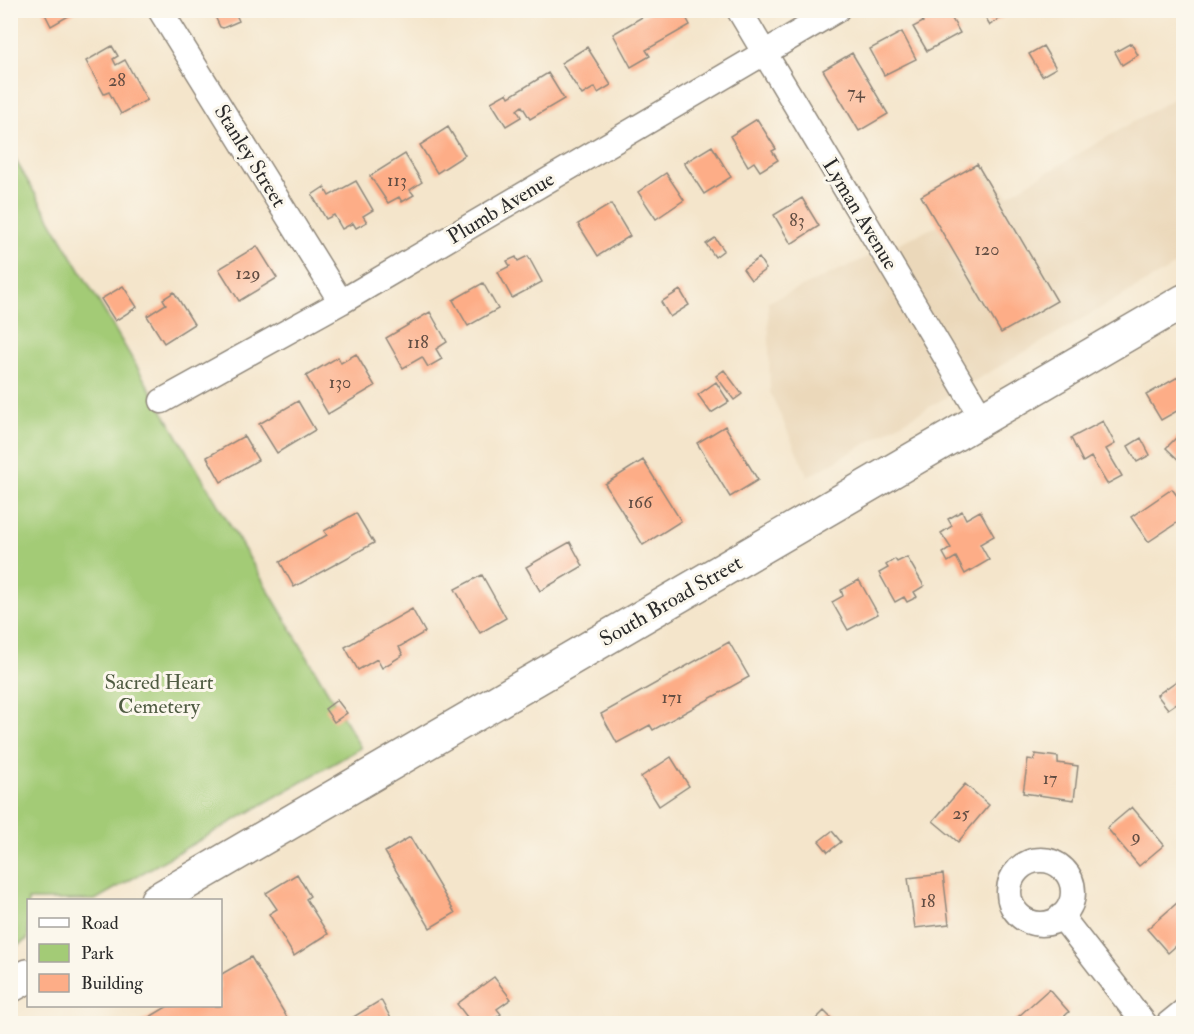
<svg xmlns="http://www.w3.org/2000/svg" width="1194" height="1034" viewBox="0 0 1194 1034" font-family="'IM FELL Double Pica',serif">
	<rect width="100%" height="100%" fill="#fbf7ec"/>
	<filter id="ink" filterUnits="userSpaceOnUse"><feTurbulence type="fractalNoise" baseFrequency=".0167" numOctaves="2"/><feDisplacementMap in="SourceGraphic" scale="12" xChannelSelector="R" yChannelSelector="G"/><feConvolveMatrix kernelMatrix="1 2 1 2 8 2 1 2 1" color-interpolation-filters="sRGB"/></filter>
	<filter id="wash" filterUnits="userSpaceOnUse"><feTurbulence type="fractalNoise" baseFrequency=".008" numOctaves="4" result="noise"/><feDisplacementMap in="SourceGraphic" scale="24" xChannelSelector="R" yChannelSelector="G"/><feGaussianBlur stdDeviation="1.35" result="paint"/><feColorMatrix in="noise" values="0 0 0 0 0 0 0 0 0 0 0 0 0 0 0 0 0 1.4 0 .05"/><feComposite in="paint" operator="in"/></filter>
	<g filter="url(#wash)">
		<rect width="100%" height="100%" fill="#f4e5cb"/>
		<path fill="#ebd8ba" d="M 1183,93 L 1183,271 L 1179,263 L 808,477 L 770,392 L 768,302 L 939,225 L 921,196 L 977,164 L 1008,195 Z"/>
		<path fill="#a3cb76" stroke="#677b50" stroke-width="1.5" d="M 10,151 L 361,748 L 95,900 L 28,900 L 28,939 L 11,949 Z"/>
		<g id="blocks">
			<path fill="#fdad87" d="M 43,10 L 79,10 L 51,26 Z
				M 212,10 L 234,10 L 239,21 L 223,28 L 220,27 Z
				M 654,10 L 682,10 L 690,25 L 646,50 L 650,56 L 631,67 L 613,34 Z
				M 931,10 L 937,10 L 939,13 L 947,10 L 960,33 L 927,51 L 913,27 L 923,22 L 920,17 Z
				M 981,10 L 1014,10 L 990,25 Z
				M 902,32 L 916,59 L 884,75 L 870,49 Z
				M 1131,43 L 1138,55 L 1122,65 L 1115,52 Z
				M 112,46 L 118,56 L 113,59 L 116,65 L 125,60 L 147,100 L 121,114 L 109,92 L 104,94 L 86,61 Z
				M 1043,46 L 1056,68 L 1042,76 L 1029,54 Z
				M 587,47 L 611,85 L 598,93 L 595,87 L 582,95 L 561,63 Z
				M 852,53 L 888,114 L 859,131 L 823,70 Z
				M 548,73 L 564,99 L 530,119 L 522,106 L 517,110 L 521,117 L 506,126 L 491,102 L 507,93 L 509,97 Z
				M 757,119 L 776,149 L 772,151 L 778,160 L 760,171 L 754,162 L 748,166 L 730,136 Z
				M 448,127 L 465,155 L 437,173 L 420,145 Z
				M 712,146 L 731,177 L 704,194 L 684,163 Z
				M 405,154 L 422,182 L 410,190 L 414,195 L 402,202 L 399,197 L 388,203 L 370,176 Z
				M 977,164 L 1057,301 L 1001,333 L 921,196 Z
				M 666,173 L 684,200 L 656,219 L 638,192 Z
				M 356,181 L 373,210 L 363,216 L 367,222 L 356,228 L 353,223 L 342,229 L 334,215 L 326,219 L 312,195 L 324,187 L 329,196 Z
				M 802,198 L 819,226 L 791,244 L 774,215 Z
				M 611,204 L 630,236 L 598,256 L 578,224 Z
				M 715,238 L 724,250 L 715,257 L 706,244 Z
				M 257,246 L 277,278 L 239,301 L 219,269 Z
				M 528,256 L 542,282 L 512,298 L 498,272 L 510,266 L 507,261 L 516,257 L 518,261 Z
				M 759,258 L 766,269 L 751,280 L 743,269 Z
				M 483,283 L 498,309 L 468,326 L 453,300 Z
				M 123,286 L 137,307 L 115,321 L 101,299 Z
				M 680,290 L 689,305 L 670,317 L 661,302 Z
				M 174,292 L 194,324 L 164,343 L 147,316 L 166,304 L 163,299 Z
				M 430,312 L 447,342 L 436,349 L 442,359 L 428,367 L 422,357 L 403,368 L 386,338 Z
				M 356,354 L 375,386 L 328,414 L 306,376 L 338,357 L 341,363 Z
				M 724,370 L 742,394 L 734,400 L 716,376 Z
				M 1178,377 L 1184,386 L 1184,407 L 1161,420 L 1146,395 Z
				M 716,382 L 729,402 L 711,413 L 698,395 Z
				M 298,401 L 315,430 L 277,453 L 259,424 Z
				M 1103,421 L 1115,444 L 1106,449 L 1122,476 L 1107,484 L 1091,457 L 1083,462 L 1071,438 Z
				M 725,426 L 758,480 L 730,497 L 697,443 Z
				M 1184,430 L 1184,465 L 1166,448 Z
				M 244,436 L 258,460 L 221,482 L 207,457 Z
				M 1141,438 L 1150,455 L 1137,462 L 1128,446 Z
				M 643,460 L 681,521 L 643,545 L 605,484 Z
				M 1172,489 L 1184,505 L 1184,518 L 1148,542 L 1131,517 Z
				M 962,511 L 966,519 L 980,511 L 994,536 L 980,544 L 989,560 L 965,574 L 956,557 L 948,562 L 943,553 L 951,548 L 941,533 L 952,526 L 948,519 Z
				M 356,513 L 374,543 L 294,587 L 280,562 L 327,535 L 324,531 Z
				M 570,542 L 583,566 L 540,591 L 526,567 Z
				M 907,557 L 924,586 L 914,592 L 917,597 L 907,602 L 904,597 L 895,602 L 879,573 L 888,568 L 886,565 L 895,559 L 897,562 Z
				M 482,575 L 506,618 L 480,633 L 455,589 Z
				M 859,580 L 878,614 L 848,630 L 832,602 L 843,596 L 841,590 Z
				M 412,609 L 425,632 L 399,647 L 403,655 L 382,668 L 377,659 L 358,670 L 345,647 Z
				M 729,642 L 749,677 L 653,730 L 650,725 L 617,743 L 601,714 Z
				M 1178,680 L 1184,687 L 1184,698 L 1168,709 L 1157,695 Z
				M 337,700 L 347,713 L 334,722 L 325,709 Z
				M 1035,754 L 1058,757 L 1058,763 L 1078,766 L 1074,800 L 1023,793 L 1028,759 L 1034,760 Z
				M 671,757 L 689,786 L 659,806 L 641,777 Z
				M 965,784 L 989,805 L 958,842 L 933,821 Z
				M 1132,807 L 1164,845 L 1139,866 L 1107,828 Z
				M 832,831 L 841,842 L 828,852 L 819,841 Z
				M 410,837 L 455,913 L 430,928 L 385,852 Z
				M 297,874 L 310,896 L 306,899 L 328,934 L 294,956 L 269,914 L 277,909 L 266,893 Z
				M 943,874 L 949,924 L 915,928 L 908,878 Z
				M 1184,897 L 1184,939 L 1168,953 L 1147,929 Z
				M 251,957 L 291,1024 L 138,1024 L 168,1006 L 220,1006 L 220,975 Z
				M 494,977 L 511,999 L 497,1009 L 501,1014 L 488,1024 L 458,1024 L 467,1017 L 457,1004 Z
				M 1049,989 L 1069,1012 L 1056,1024 L 1010,1024 Z
				M 381,1000 L 394,1024 L 342,1024 Z
				M 824,1011 L 832,1019 L 827,1024 L 811,1024 Z"/>
		</g>
	</g>
	<g filter="url(#ink)">
		<use href="#blocks" fill-opacity="0" stroke="#90887b" stroke-width="1.5"/>
		<g fill="none" stroke-linecap="round" stroke-linejoin="round">
			<g stroke="#90887b" stroke-width="27">
				<path id="street" d="M 160,10 L 341,302
					M 739,10 L 982,418
					M 162,401 L 341,302 L 837,10
					M1009 892a32 32 0 1 1 64 0a32 32 0 1 1-64 0Z
					M 1061,916 L 1145,1024
					M 1168,1024 L 1184,1011"/>
			</g>
			<g stroke="#90887b" stroke-width="36">
				<path id="primary" d="M 157,900 L 1184,301
					M 10,986 L 28,976"/>
			</g>
			<use href="#street" stroke="#fff" stroke-width="24"/>
			<use href="#primary" stroke="#fff" stroke-width="33"/>
		</g>
	</g>
	<g text-anchor="middle" dominant-baseline="central" stroke-width="6" stroke-linejoin="round" paint-order="stroke">
		<g font-size="18" fill="#604c42">
			<text x="117" y="80">28</text>
			<text x="856" y="92">74</text>
			<text x="397" y="180">113</text>
			<text x="797" y="220">83</text>
			<text x="987" y="249">120</text>
			<text x="248" y="273">129</text>
			<text x="418" y="342">118</text>
			<text x="340" y="382">130</text>
			<text x="640" y="502">166</text>
			<text x="672" y="697">171</text>
			<text x="1050" y="778">17</text>
			<text x="961" y="813">25</text>
			<text x="1136" y="836">9</text>
			<text x="928" y="901">18</text>
		</g>
		<g font-size="21" fill="#2b2b2b" stroke="#fbf7ec">
			<text transform="translate(250 156) rotate(58)">Stanley Street</text>
			<text transform="translate(501 208) rotate(-31)">Plumb Avenue</text>
			<text transform="translate(860 214) rotate(59)">Lyman Avenue</text>
			<text transform="translate(671 601) rotate(-30)">South Broad Street</text>
		</g>
		<g font-size="21" fill="#4f5b42" stroke="#fbf7ec">
			<text x="159" y="682">Sacred Heart<tspan x="159" dy="24">Cemetery</tspan></text>
		</g>
	</g>
	<rect width="1194" height="1034" fill="none" stroke="#fbf7ec" stroke-width="36"/>
	<rect x="27" y="899" width="195" height="108" fill="#fbf7ec" stroke="#a8a59f" stroke-width="1.5"/>
	<rect x="39" y="918" width="30" height="9" fill="#ffffff" stroke="#a8a59f" stroke-width="1.5"/>
	<text x="81" y="929" font-size="18" fill="#2b2b2b">Road</text>
	<rect x="39" y="944" width="30" height="18" fill="#a3cb76" stroke="#a8a59f" stroke-width="1.5"/>
	<text x="81" y="959" font-size="18" fill="#2b2b2b">Park</text>
	<rect x="39" y="974" width="30" height="18" fill="#fdad87" stroke="#a8a59f" stroke-width="1.5"/>
	<text x="81" y="989" font-size="18" fill="#2b2b2b">Building</text>
</svg>
